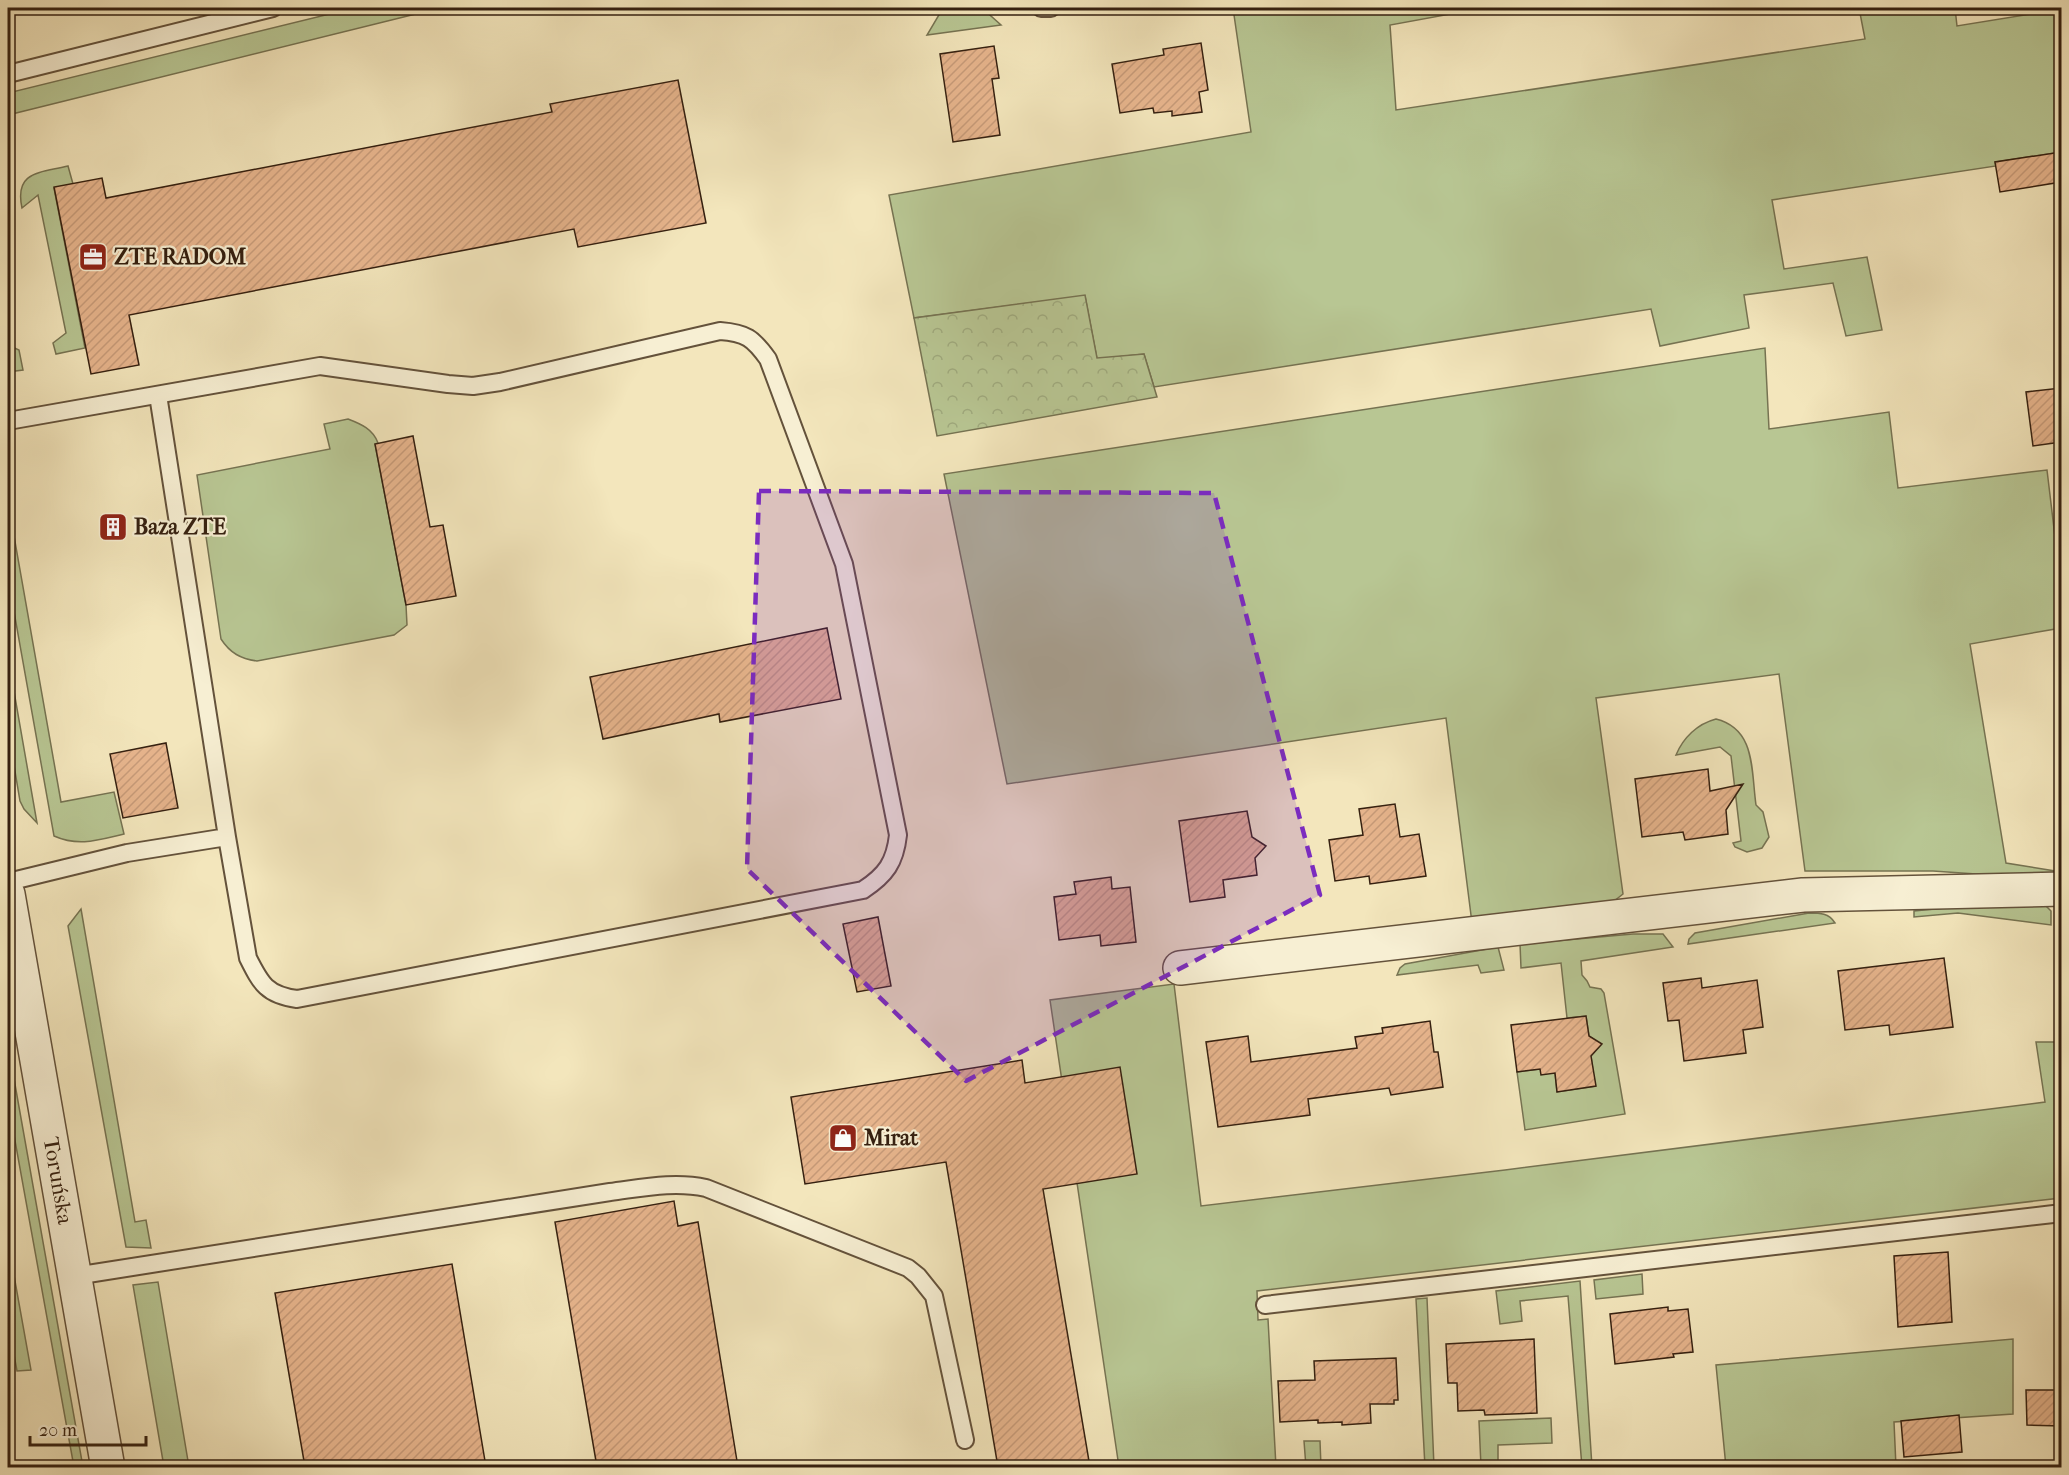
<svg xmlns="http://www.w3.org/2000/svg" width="2069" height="1475" viewBox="0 0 2069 1475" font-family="'IM FELL French Canon',serif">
	<defs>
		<pattern id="forest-crowns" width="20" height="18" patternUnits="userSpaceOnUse" patternTransform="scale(1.5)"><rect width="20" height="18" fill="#b8c693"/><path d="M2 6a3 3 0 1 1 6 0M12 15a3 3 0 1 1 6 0" fill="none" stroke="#9faa7e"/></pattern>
		<pattern id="building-hatch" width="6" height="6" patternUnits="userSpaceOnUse" patternTransform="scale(1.5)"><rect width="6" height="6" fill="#e6b48c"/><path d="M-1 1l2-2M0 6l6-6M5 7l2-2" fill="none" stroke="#c69a78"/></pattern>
	</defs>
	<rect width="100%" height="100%" fill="#f3e6bc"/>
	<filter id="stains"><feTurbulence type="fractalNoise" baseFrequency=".00333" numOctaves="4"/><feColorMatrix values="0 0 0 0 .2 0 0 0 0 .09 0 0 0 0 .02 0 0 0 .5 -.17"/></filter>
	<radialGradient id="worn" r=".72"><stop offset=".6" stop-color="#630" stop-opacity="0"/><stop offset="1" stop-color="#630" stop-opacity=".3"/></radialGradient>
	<path fill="#b8c693" stroke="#767352" stroke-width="1.5" d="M 354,8 L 440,8 L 8,115 L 8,93 Z
		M 943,8 L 982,8 L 1001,25 L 927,35 Z
		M 1233,8 L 1483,8 L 1390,25 L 1396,110 L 1865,39 L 1859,8 L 1955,8 L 1957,26 L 2061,9 L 2061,152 L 1995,162 L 1996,166 L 1772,200 L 1784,269 L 1867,257 L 1882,330 L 1846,336 L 1833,283 L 1744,295 L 1749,328 L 1660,346 L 1651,309 L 1154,387 L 1144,354 L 1097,359 L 1085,296 L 914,318 L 889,195 L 1251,132 Z
		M 68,166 L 73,184 L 54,188 L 85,348 L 56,354 L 53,343 L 66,333 L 38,195 L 22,208 C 14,171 40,173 68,166 Z
		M 8,345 L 19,350 L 23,370 L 8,372 Z
		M 1765,348 L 1769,429 L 1889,412 L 1898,488 L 2047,470 L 2055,537 L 2061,537 L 2061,628 L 1970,644 L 2006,863 L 2061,872 L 2061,880 L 1933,871 L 1805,871 L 1779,674 L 1596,698 L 1623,894 L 1609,905 L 1472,923 L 1446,718 L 1007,784 L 944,474 Z
		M 348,419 C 361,424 373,429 378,443 L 375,444 L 406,605 L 407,625 L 394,635 L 257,661 C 241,659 230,653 221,639 L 197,475 L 330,449 L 324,424 Z
		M 8,502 L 61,802 L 114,792 L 124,834 C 98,840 79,847 54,836 L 8,578 Z
		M 8,657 L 37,823 L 24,809 L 20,801 L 8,730 Z
		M 1716,719 C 1756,729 1751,770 1756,805 L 1763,812 L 1769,837 L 1762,848 L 1747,852 L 1735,847 L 1733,843 L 1741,841 L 1731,756 L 1720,747 L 1676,755 C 1683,738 1697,724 1716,719 Z
		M 2039,903 L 2046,906 L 2051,911 L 2051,925 L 1958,913 L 1914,917 L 1914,911 L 1986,904 Z
		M 81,909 L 135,1222 L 146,1220 L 151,1248 L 126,1247 L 68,926 Z
		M 1809,913 C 1820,913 1829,913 1835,923 L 1688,944 L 1689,939 L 1695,933 Z
		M 1633,934 L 1663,934 L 1673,947 L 1581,961 L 1582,975 L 1587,981 L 1590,987 L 1601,989 L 1604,993 L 1625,1114 L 1525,1130 L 1517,1072 L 1540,1069 L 1555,1073 L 1557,1092 L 1595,1086 L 1591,1056 L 1595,1040 L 1589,1036 L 1586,1016 L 1567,1018 L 1561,963 L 1521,968 L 1520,944 Z
		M 1498,947 L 1504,970 L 1481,973 L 1478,965 L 1397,975 L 1400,968 L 1405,964 Z
		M 1174,984 L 1201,1206 L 1505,1170 L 2045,1102 L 2036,1042 L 2057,1042 L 2062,1056 L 2061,1198 L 1257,1291 L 1258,1320 L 1268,1319 L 1276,1467 L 1119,1467 L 1050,1000 Z
		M 8,1045 L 83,1467 L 74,1467 L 8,1102 Z
		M 8,1242 L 31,1370 L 17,1371 L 8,1323 Z
		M 1642,1274 L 1643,1294 L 1596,1299 L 1594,1280 Z
		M 1580,1281 L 1592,1467 L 1582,1467 L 1568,1296 L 1520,1301 L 1522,1321 L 1500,1324 L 1496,1291 Z
		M 158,1282 L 189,1467 L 164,1467 L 133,1285 Z
		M 1427,1298 L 1434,1467 L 1434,1468 L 1425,1467 L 1416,1299 Z
		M 2013,1339 L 2013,1414 L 1894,1422 L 1896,1467 L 1726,1467 L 1716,1365 Z
		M 1551,1418 L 1552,1443 L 1498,1445 L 1498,1467 L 1481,1467 L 1479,1421 Z
		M 1304,1441 L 1320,1441 L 1321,1467 L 1306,1467 Z"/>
	<path fill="url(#forest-crowns)" stroke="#767352" stroke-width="1.5" d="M 1085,295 L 1097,358 L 1144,354 L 1157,397 L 937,436 L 914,318 Z"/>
	<path fill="url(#building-hatch)" stroke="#352010" stroke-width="1.5" d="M 1201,43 L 1208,90 L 1199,92 L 1202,112 L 1172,116 L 1172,111 L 1154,113 L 1153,108 L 1120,113 L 1112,64 L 1164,55 L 1163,49 Z
		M 994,46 L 999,78 L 992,79 L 1000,135 L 953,142 L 940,54 Z
		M 678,80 L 706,223 L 578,247 L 574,229 L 129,315 L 139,365 L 91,374 L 54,187 L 102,178 L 106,198 L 552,112 L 550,104 Z
		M 2061,152 L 2061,182 L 2000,192 L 1995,162 Z
		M 2061,388 L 2061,442 L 2033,446 L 2026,392 Z
		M 413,436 L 430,527 L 443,525 L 456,596 L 406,605 L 375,444 Z
		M 827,628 L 841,699 L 720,722 L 719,714 L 603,739 L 590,677 Z
		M 166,743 L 178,808 L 123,818 L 110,754 Z
		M 1708,769 L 1710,791 L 1743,784 L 1726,810 L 1728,834 L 1685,840 L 1683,832 L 1642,837 L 1635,779 Z
		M 1395,804 L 1400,837 L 1419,834 L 1426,876 L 1370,884 L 1369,876 L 1335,881 L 1329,840 L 1363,835 L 1359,809 Z
		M 1247,811 L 1252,837 L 1266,846 L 1255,858 L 1257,875 L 1223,880 L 1225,897 L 1190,902 L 1179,821 Z
		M 1111,877 L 1112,889 L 1130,887 L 1136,942 L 1101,946 L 1100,935 L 1059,940 L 1054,897 L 1076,894 L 1074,882 Z
		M 878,917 L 891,986 L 857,992 L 843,924 Z
		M 1944,958 L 1953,1027 L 1890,1035 L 1889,1025 L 1845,1030 L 1838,971 Z
		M 1701,978 L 1702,988 L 1757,980 L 1763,1027 L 1743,1030 L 1746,1053 L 1684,1061 L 1679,1020 L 1668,1021 L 1663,983 Z
		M 1586,1016 L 1589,1036 L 1602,1044 L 1591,1056 L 1596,1086 L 1557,1092 L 1555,1073 L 1541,1075 L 1540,1069 L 1517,1072 L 1511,1025 Z
		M 1430,1021 L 1434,1052 L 1438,1052 L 1443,1087 L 1391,1095 L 1389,1088 L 1308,1099 L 1310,1115 L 1218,1127 L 1206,1042 L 1248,1036 L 1251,1062 L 1357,1048 L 1355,1037 L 1383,1033 L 1382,1028 Z
		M 1022,1060 L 1025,1083 L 1120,1067 L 1137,1174 L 1043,1189 L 1090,1467 L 998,1467 L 946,1162 L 805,1184 L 791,1097 Z
		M 674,1201 L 678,1226 L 698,1222 L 737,1461 L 696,1467 L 597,1467 L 555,1222 Z
		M 1948,1252 L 1952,1322 L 1898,1327 L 1894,1256 Z
		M 452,1264 L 486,1467 L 305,1467 L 275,1293 Z
		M 1668,1307 L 1668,1311 L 1688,1309 L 1693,1352 L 1673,1354 L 1674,1357 L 1615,1364 L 1610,1314 Z
		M 1534,1339 L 1537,1413 L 1485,1415 L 1484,1410 L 1458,1411 L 1457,1383 L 1448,1383 L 1446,1344 Z
		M 1396,1358 L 1398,1400 L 1394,1400 L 1394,1404 L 1370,1404 L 1371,1423 L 1342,1425 L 1342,1422 L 1318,1423 L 1318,1420 L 1280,1422 L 1278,1381 L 1315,1380 L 1314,1361 Z
		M 2026,1390 L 2061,1390 L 2061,1426 L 2027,1425 Z
		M 1959,1415 L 1962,1452 L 1904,1457 L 1901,1421 Z"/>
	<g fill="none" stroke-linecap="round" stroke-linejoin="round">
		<g stroke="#64523b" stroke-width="20">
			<path id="service" d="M 1041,8 L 1051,8
				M 8,74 L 273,8
				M 8,421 L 320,366 L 448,384 L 473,386 L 500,382 L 720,331 C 746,333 753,338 768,359 L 844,564 L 898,835 C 895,862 886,875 863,890 L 297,999 C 267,995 261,984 248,958 L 227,837 L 158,395
				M 8,882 L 127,853 L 227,837
				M 75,1276 L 610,1192 C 642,1188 674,1181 706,1188 L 908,1268 L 918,1276 L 934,1296 L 965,1440
				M 1265,1305 L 2062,1213"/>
		</g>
		<g stroke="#64523b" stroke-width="36">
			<path id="minor" d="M 1180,968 L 1803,895 L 2062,889"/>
		</g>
		<g stroke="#64523b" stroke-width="36">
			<g id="tertiary">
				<path id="s1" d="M 8,894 L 108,1468"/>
			</g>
		</g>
		<use href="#service" stroke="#f7efd3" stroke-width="16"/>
		<use href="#minor" stroke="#f7efd3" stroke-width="33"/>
		<use href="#tertiary" stroke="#f7efd3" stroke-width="33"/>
	</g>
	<path fill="#7b2cbf" fill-opacity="0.2" stroke="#7b2cbf" stroke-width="4.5" stroke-dasharray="12 8" stroke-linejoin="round" d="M 759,491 L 1214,493 L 1320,895 L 966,1081 L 747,869 Z"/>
	<defs>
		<g id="office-square" transform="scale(1.5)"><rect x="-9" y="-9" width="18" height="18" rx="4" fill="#8f2418" stroke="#f7efd3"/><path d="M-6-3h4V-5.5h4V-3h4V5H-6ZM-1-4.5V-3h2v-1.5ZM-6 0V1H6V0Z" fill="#fff"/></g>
		<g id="building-square" transform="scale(1.5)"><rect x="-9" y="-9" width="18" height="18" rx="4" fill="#8f2418" stroke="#f7efd3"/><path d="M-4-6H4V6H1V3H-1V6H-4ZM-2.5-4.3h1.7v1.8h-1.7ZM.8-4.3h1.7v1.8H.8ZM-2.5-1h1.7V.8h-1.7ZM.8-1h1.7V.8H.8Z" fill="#fff"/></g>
		<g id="shop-square" transform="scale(1.5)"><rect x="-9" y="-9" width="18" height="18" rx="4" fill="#8f2418" stroke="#f7efd3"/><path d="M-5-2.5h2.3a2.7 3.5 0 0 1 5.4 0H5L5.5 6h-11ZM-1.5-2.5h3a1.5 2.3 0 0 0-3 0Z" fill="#fff"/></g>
	</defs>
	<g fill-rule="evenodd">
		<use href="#office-square" x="93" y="257"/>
		<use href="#building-square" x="113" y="527"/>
		<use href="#shop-square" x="843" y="1138"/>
	</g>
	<g text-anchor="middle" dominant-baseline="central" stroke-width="4.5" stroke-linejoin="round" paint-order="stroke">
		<g font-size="22" font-weight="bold" fill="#352010" stroke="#f7efd3" text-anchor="start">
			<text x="114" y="257">ZTE RADOM</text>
			<text x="134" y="527">Baza ZTE</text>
			<text x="864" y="1138">Mirat</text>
		</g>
		<g font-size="22" fill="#352010" stroke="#f7efd3">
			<text stroke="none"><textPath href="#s1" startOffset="291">Toruńska</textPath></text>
		</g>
	</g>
	<rect width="2069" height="1475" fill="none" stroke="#f3e6bc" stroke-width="30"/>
	<rect x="9" y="9" width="2051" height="1457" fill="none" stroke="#352010" stroke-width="3"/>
	<rect x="15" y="15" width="2039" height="1445" fill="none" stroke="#352010" stroke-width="1.5"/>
	<path d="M30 1436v9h116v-9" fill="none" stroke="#352010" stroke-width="3"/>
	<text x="39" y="1436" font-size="18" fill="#352010" stroke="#f7efd3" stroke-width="4.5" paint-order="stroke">20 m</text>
	<rect width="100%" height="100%" filter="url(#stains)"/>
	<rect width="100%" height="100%" fill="url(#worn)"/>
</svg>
